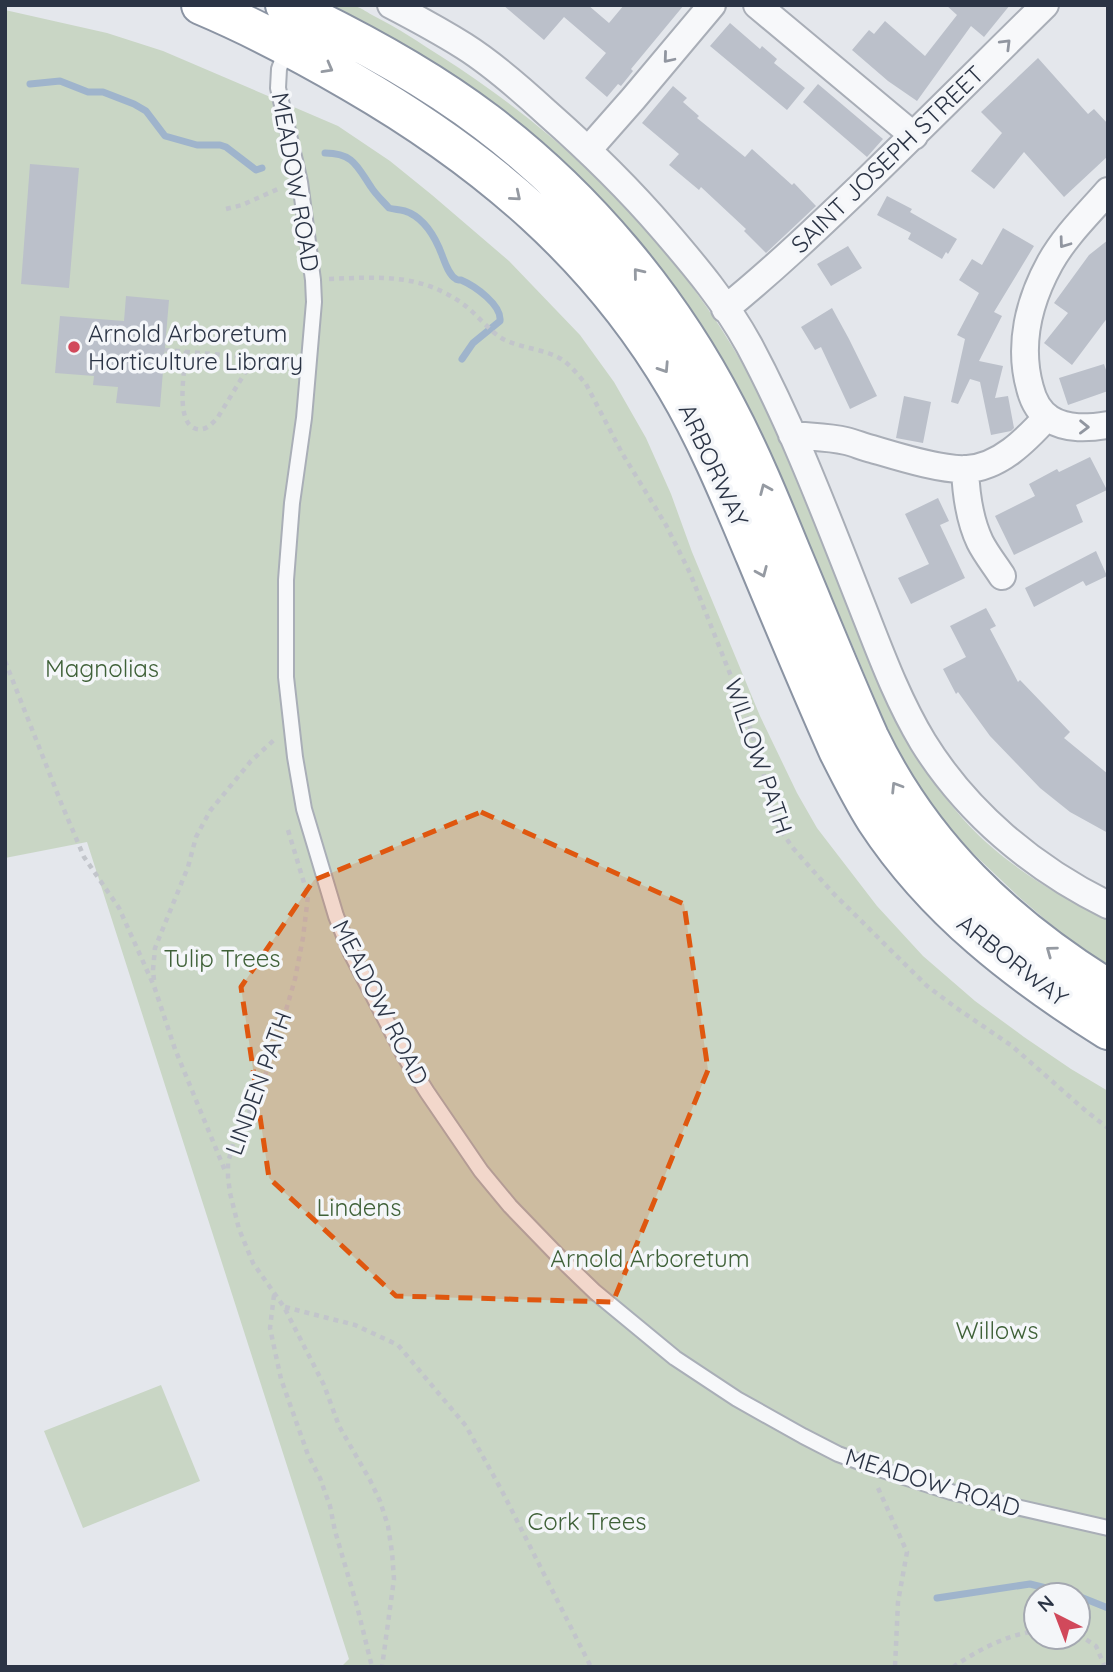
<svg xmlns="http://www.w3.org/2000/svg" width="1113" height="1672" viewBox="0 0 1113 1672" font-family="Quicksand,sans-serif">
	<rect width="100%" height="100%" fill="#e4e7ec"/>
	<path fill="#c9d6c5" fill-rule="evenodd" d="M 319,5 C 330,5 345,3 355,6 C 362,8 368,13 374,16 C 398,28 420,43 442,57 C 580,145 697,265 768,412 L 888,703 C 907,744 933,785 963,819 C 1002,863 1056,895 1108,920 L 1108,967 L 1062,934 L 1019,897 L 958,839 L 932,807 L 903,762 L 889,734 L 857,656 L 756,423 L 728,368 L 692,313 Z
		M 5,10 L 107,33 L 163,51 L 338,126 L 390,161 L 432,195 L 509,261 L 580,335 L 614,382 L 646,438 L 671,494 L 692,552 L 760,716 L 797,793 L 817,828 L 877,906 L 923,956 L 975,1001 L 1024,1037 L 1071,1069 L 1108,1091 L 1108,1667 L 341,1667 L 349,1659 L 87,842 L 5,858 ZM 1036,1595 L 1078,1595 L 1078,1637 L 1036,1637 Z
		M 161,1385 L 200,1481 L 83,1528 L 44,1431 Z"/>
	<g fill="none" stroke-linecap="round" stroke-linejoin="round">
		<path stroke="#9fb4cc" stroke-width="7" d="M 30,84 L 60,81 L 88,92 L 103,92 L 134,104 L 146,111 L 165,136 L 197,145 L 220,145 L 226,147 L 256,170 L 262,168
			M 325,153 C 353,153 357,166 371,187 C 376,195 383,201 389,208 C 396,210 403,209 410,213 C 426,221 436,239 442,255 C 445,263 449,275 456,279 C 457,280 459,280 461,280 C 475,286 502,305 500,321 L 473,343 L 462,359
			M 1078,1596 L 1108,1608
			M 937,1598 L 1030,1584 L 1074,1595"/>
	</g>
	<path fill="#bbc0ca" d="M 503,5 L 588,5 L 609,23 L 624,5 L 684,5 L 631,69 L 633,71 L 621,86 L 618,84 L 607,97 L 585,78 L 606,53 L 564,17 L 544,40 Z
		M 946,5 L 1010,5 L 984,37 L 971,26 L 917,101 L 888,81 L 852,50 L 869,30 L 874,34 L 885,21 L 925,56 L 957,15 Z
		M 730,23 L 760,49 L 762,46 L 777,59 L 774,63 L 805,88 L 787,110 L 710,46 Z
		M 1038,58 L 1088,114 L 1094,109 L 1108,124 L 1108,156 L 1064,197 L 1024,152 L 994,189 L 971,171 L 1002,133 L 981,112 Z
		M 818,84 L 883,139 L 867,157 L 803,102 Z
		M 673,86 L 687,98 L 683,102 L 699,116 L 697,118 L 745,157 L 752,149 L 792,185 L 794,183 L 816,206 L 766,253 L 744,231 L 746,229 L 701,187 L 699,190 L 669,165 L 679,154 L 642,123 Z
		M 30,164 L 79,168 L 69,288 L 21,284 Z
		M 887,196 L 912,209 L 910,212 L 957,239 L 948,254 L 946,252 L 942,259 L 908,239 L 911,233 L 877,215 Z
		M 1003,228 L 1034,246 L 994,312 L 1002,316 L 979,361 L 1003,366 L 995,398 L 1008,396 L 1014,428 L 1011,431 L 991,435 L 980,382 L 970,379 L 958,404 L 951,402 L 965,339 L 957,335 L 979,293 L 959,280 L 972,259 L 982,265 Z
		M 1108,240 L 1108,317 L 1072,365 L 1044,343 L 1068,313 L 1054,303 L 1089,255 Z
		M 848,246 L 862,268 L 831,286 L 817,264 Z
		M 126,296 L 169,300 L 160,407 L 116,403 L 118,387 L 93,385 L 94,376 L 55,373 L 60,316 L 124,321 Z
		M 832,308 L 849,339 L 877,396 L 850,409 L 821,347 L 815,350 L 801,327 Z
		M 1104,364 L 1108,376 L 1108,391 L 1068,405 L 1059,378 Z
		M 904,396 L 931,402 L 923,443 L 896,438 Z
		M 1090,457 L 1107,490 L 1076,505 L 1083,522 L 1014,555 L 995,516 L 1035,496 L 1029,484 L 1057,469 L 1059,472 Z
		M 938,498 L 949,521 L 940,525 L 965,578 L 911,604 L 898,578 L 929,564 L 905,514 Z
		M 1096,551 L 1107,576 L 1086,586 L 1083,581 L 1034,607 L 1025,588 Z
		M 986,608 L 996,626 L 990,629 L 1018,682 L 1020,680 L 1070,732 L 1064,738 L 1108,774 L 1108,833 L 1070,812 L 1040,788 L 990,736 L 958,692 L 956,694 L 943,669 L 966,657 L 950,626 Z"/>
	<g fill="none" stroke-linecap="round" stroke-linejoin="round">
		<g stroke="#a9aeb7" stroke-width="18">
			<path id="service" d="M 286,49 L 279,69 L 278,88 L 300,182 L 313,280 L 314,302 L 304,418 L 292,503 L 286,580 L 286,677 L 295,757 L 304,809 L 336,916 L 351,953 L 405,1057 L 427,1092 L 481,1171 L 510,1206 L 568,1266 L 595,1292 L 675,1358 L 737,1399 L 803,1436 L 838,1454 L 876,1468 L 951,1492 L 1108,1528"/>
		</g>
		<g stroke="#a9aeb7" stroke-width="30">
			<path id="minor" d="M 391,5 C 416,18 440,31 464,46 C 494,65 521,89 547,113 C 589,150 628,188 664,230 C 695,266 726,303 749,345 C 793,427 826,515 860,601 C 879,649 896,697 923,742 C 967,813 1033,868 1108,905
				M 757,5 L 914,136
				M 588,150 L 633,99 L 712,5
				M 1108,191 C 1088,214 1065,236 1050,263 C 1029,301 1018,345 1030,388 C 1033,400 1039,412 1050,419 C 1067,430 1089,428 1108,425
				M 725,309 C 772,271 816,229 859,188 C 922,127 983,66 1045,5
				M 792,435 C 810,437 829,437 846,441 C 855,443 863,447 872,449 C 896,456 943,471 967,469 C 1000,467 1026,440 1047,417
				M 965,469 C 966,494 969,519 980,542 C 986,554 995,565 1002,576"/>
		</g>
		<g stroke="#8b94a3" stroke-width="42">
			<path id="trunk" d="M 201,5 C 253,27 304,54 352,82 C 485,159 598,254 676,387 C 708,441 731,498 755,555 C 782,620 809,685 838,750 C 850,774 862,798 876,820 C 935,910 1019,974 1108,1030
				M 285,5 C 355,38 424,75 486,122 C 585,197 669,297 726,407 C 751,454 771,503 791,552 C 817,614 842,676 869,737 C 922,847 1005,925 1108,989"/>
		</g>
		<path stroke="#c2c5cb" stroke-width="4.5" stroke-dasharray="5 5" stroke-linecap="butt" d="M 226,209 L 242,205 L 278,189
			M 329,279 C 379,277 420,273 463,304 C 477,314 488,330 503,339 C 522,349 548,349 564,361 C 572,367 579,376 586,384 L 622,453 L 666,525 L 690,573 L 746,714 L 760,760 L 773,812 L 781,831 L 793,848 L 832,892 L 927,986 L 955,1007 L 1012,1046 L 1086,1111 L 1108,1128
			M 165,350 L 293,361
			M 186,351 C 185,368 175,420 194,428 C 204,433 212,424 218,417 L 254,358
			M 5,661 L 62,805 L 84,857 L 119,908 L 154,986 L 175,1049 L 226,1173
			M 288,830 L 308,896 L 303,938 L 295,979 L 278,1038 L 259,1093 L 233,1144 L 228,1163 L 228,1177 L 230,1193 L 239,1229 L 253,1263 L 284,1307 L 324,1385 L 339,1426 L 370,1480 L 380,1501 L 388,1526 L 392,1552 L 394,1579 L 382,1667
			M 154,980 L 153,970 L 155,948 L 188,867 L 196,837 L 210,811 L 251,761 L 274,740
			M 274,1295 L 270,1328 L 281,1379 L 308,1455 L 320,1478 L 330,1506 L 335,1531 L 357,1606 L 372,1667
			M 285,1307 L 355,1325 L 398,1345 L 466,1426 L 502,1491 L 591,1667
			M 878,1488 L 907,1552 L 898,1602 L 895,1667
			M 1078,1634 L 1096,1646 L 1105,1667
			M 953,1667 C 978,1650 1006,1635 1036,1631"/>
		<use href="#service" stroke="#f7f8fa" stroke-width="14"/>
		<use href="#minor" stroke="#f7f8fa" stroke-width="26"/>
		<use href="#trunk" stroke="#fff" stroke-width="38"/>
	</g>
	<defs><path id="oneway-chevron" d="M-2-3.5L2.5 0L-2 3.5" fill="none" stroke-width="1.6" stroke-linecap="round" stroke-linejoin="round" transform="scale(1.75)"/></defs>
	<g stroke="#9196a0">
		<use href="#oneway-chevron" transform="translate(1006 44) rotate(-45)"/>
		<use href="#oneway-chevron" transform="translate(668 58) rotate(130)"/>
		<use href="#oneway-chevron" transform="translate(1064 243) rotate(126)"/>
		<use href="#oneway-chevron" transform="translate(1084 427) rotate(1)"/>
	</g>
	<g stroke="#959aa2">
		<use href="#oneway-chevron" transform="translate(328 68) rotate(29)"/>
		<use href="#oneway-chevron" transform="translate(516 196) rotate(40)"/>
		<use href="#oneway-chevron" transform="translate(638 273) rotate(-129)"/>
		<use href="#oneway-chevron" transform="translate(664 368) rotate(57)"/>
		<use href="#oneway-chevron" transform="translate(765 489) rotate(-113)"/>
		<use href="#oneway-chevron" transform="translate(762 572) rotate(67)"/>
		<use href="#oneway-chevron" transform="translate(896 787) rotate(-122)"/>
		<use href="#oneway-chevron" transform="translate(1051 951) rotate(-144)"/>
	</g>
	<path fill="#df570f" fill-opacity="0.2" stroke="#df570f" stroke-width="5" stroke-dasharray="14 9" stroke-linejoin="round" d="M 481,812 L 684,904 L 708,1070 L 613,1302 L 396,1296 L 269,1178 L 241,987 L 314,880 Z"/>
	<circle fill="#d1495b" stroke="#f4f6f9" stroke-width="2.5" cx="74" cy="347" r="7"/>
	<g text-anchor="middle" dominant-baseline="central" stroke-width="7" stroke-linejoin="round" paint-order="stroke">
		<g font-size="24" fill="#2b3445" stroke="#f4f6f9">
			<text transform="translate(887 159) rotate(-44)">SAINT JOSEPH STREET</text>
			<text transform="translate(296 182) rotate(80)">MEADOW ROAD</text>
			<text transform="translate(714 465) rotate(65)">ARBORWAY</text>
			<text transform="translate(759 756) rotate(71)">WILLOW PATH</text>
			<text transform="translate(1013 960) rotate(38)">ARBORWAY</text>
			<text transform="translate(381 1002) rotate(63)">MEADOW ROAD</text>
			<text transform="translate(258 1083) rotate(-70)">LINDEN PATH</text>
			<text transform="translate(933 1482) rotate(17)">MEADOW ROAD</text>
		</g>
		<g font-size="24" fill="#2b3445" stroke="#f4f6f9" text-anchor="start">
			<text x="88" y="333">Arnold Arboretum<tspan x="88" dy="28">Horticulture Library</tspan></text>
		</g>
		<g font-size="24" fill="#3f6138" stroke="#f4f6f9">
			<text x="102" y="668">Magnolias</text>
			<text x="222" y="958">Tulip Trees</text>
			<text x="359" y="1207">Lindens</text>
			<text x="650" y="1258">Arnold Arboretum</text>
			<text x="997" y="1330">Willows</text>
			<text x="587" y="1521">Cork Trees</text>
		</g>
	</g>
	<rect width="1113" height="1672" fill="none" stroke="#2b3445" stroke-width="14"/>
	<g transform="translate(1057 1616) rotate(318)"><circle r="33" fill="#f4f6f9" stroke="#a4a8b1" stroke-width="2"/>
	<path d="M0-5L12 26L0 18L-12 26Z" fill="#d1495b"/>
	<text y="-10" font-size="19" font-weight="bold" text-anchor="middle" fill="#2b3445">N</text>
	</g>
</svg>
